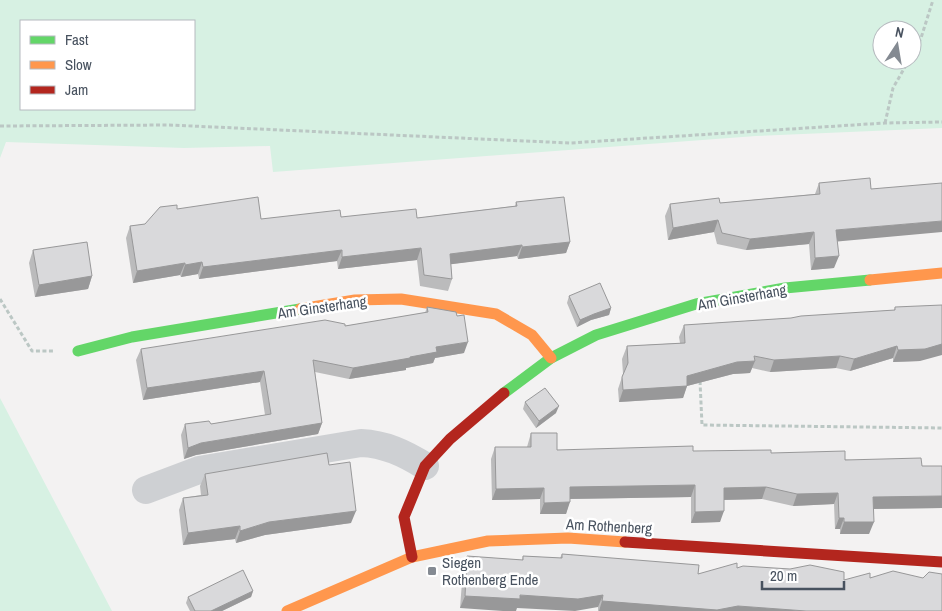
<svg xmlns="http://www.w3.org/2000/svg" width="942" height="611" viewBox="0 0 942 611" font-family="'Archivo Narrow',sans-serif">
	<rect width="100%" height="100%" fill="#f3f2f2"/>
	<path fill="#d7f1e3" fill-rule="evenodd" d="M 0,0 L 942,0 L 942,128 L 756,136 L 273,172 L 270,146 L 184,148 L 6,142 L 0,158 ZM 21,21 L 194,21 L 194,109 L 21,109 ZM 882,30 L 912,30 L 912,60 L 882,60 Z
		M 0,398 L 112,611 L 0,611 Z"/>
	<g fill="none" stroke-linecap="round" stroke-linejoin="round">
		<path stroke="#bbc7c4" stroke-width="3" stroke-dasharray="4 2.5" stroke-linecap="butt" d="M 912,54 L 921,38 L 933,0
			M 885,123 L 893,88 L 909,60
			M 0,126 L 169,125 L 570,143 L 885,123 L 942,122
			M 0,299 L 32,351 L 53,351
			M 700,381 L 702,425 L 942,428"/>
		<path stroke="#ced0d3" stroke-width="28" d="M 146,490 L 199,470 L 361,443 C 385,444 404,453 425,466"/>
		<path stroke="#63d668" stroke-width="11" d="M 78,351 L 132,337 L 300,309
			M 504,393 L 551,358 L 596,335 L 696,304 L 785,288 L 870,280"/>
		<path stroke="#ff974d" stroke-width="11" d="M 870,280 L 942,273
			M 300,309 L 355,300 L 401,299 L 496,314 L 532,335 L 551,358
			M 287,611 L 412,557 L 488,541 L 568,538 L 625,542"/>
		<path stroke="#b3261e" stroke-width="11" d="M 625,542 L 942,562
			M 412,557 L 404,517 L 425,466 L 450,439 L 504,393"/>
	</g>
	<path fill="#bbbbbc" d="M 819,183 L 837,242 L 834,268 L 811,270 L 809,244 L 746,250 L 717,244 L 714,232 L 668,240 L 665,216 L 670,204 L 720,203 L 815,194 Z
		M 516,202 L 570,242 L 566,253 L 518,259 L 517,256 L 451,264 L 452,279 L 448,291 L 420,286 L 417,260 L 338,269 L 337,261 L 199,279 L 198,274 L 181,277 L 180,275 L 133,283 L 126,238 L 130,226 L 145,224 L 177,209 L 261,219 L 341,217 L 417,218 L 515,206 Z
		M 33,250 L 92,276 L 88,289 L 35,297 L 29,263 Z
		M 569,296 L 611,308 L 609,315 L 591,320 L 577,327 L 567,303 Z
		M 427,307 L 464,353 L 435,358 L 433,363 L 406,368 L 406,370 L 349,379 L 315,372 L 322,423 L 318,434 L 196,455 L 184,459 L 181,435 L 185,424 L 211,424 L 265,415 L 260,382 L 143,400 L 136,360 L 141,349 L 345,326 L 425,313 Z
		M 895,307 L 920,361 L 893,362 L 893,358 L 850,371 L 836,368 L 770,372 L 752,368 L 750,373 L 733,374 L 687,386 L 683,398 L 619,402 L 618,389 L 623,374 L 622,359 L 627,346 L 680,343 L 679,337 L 684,325 L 791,318 L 894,310 Z
		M 525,402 L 556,413 L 536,428 L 523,409 Z
		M 531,433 L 557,450 L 693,451 L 771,453 L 922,466 L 942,466 L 942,508 L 873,509 L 869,534 L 840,534 L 840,529 L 835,529 L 834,504 L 793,506 L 762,499 L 724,500 L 720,522 L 691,523 L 691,497 L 570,499 L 566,514 L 540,514 L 540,499 L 492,500 L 491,459 L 495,447 L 527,447 Z
		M 329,465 L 351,523 L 265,535 L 236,543 L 235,539 L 183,545 L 179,510 L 183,498 L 201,495 L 200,486 L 205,474 Z
		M 562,554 L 698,574 L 737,568 L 844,580 L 870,578 L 942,611 L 598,611 L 598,607 L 460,608 L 463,569 L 467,556 L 522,560 L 523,556 L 560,558 Z
		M 253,591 L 251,597 L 222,611 L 190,611 L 186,603 L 188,597 Z"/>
	<path fill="#989899" d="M 718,220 L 714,232 L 668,240 L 673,228 Z
		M 942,221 L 942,232 L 832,242 L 836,230 Z
		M 814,232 L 809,244 L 746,250 L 750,239 Z
		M 570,242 L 566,253 L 518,259 L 522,247 Z
		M 522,245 L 517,256 L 445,265 L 450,254 Z
		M 421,248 L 417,260 L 338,269 L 342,257 Z
		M 342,250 L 337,261 L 199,279 L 203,267 Z
		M 839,256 L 834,268 L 811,270 L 815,258 Z
		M 202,262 L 198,274 L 181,277 L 185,265 Z
		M 185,263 L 180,275 L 133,283 L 137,271 Z
		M 92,276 L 88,289 L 35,297 L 39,285 Z
		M 611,308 L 609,315 L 591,320 L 577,327 L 580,320 L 594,314 Z
		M 468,342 L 464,353 L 435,358 L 433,363 L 406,368 L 406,370 L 349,379 L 353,368 L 410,357 L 436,347 Z
		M 942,344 L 942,355 L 920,361 L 893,362 L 898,350 Z
		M 897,346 L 893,358 L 850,371 L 854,359 Z
		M 840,356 L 836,368 L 770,372 L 774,360 Z
		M 755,361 L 750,373 L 733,374 L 687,386 L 683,398 L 619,402 L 623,390 L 687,376 L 737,362 Z
		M 264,371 L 260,382 L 143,400 L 147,388 Z
		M 559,406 L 556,413 L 536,428 L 539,421 Z
		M 322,423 L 318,434 L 196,455 L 184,459 L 188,448 L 201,443 Z
		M 695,485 L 691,497 L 566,499 L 570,487 Z
		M 766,487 L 762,499 L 720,500 L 724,488 Z
		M 544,488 L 540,499 L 492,500 L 496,489 Z
		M 838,493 L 834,504 L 793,506 L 797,494 Z
		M 942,496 L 942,508 L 869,509 L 873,497 Z
		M 570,502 L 566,514 L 540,514 L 544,503 Z
		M 356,511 L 351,523 L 265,535 L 236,543 L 240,531 L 269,522 Z
		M 724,511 L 720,522 L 691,523 L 695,512 Z
		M 839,518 L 844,518 L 840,529 L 835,529 Z
		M 844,522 L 874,522 L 869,534 L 840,534 Z
		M 240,526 L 235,539 L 183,545 L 188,533 Z
		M 253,591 L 251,597 L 222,611 L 211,611 Z
		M 603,595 L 598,607 L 575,611 L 517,608 L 516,611 L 503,611 L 460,608 L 465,596 Z
		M 602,601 L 738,606 L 806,611 L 599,611 Z"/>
	<path fill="#d9d9db" stroke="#989899" d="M 870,178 L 871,189 L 942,183 L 942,221 L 836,230 L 839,256 L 815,258 L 814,232 L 750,239 L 722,233 L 718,220 L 673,228 L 670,204 L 719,198 L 720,203 L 820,194 L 819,183 Z
		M 258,197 L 261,219 L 340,210 L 341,217 L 416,209 L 417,218 L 517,206 L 516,202 L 564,197 L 570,242 L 522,247 L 522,245 L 450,254 L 452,279 L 424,275 L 421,248 L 342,257 L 342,250 L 203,267 L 202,262 L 185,265 L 185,263 L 137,271 L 130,226 L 145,224 L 160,207 L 177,205 L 177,209 Z
		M 87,242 L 92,276 L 39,285 L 33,250 Z
		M 600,283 L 611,308 L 594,314 L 580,320 L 569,296 Z
		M 942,305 L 942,344 L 925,349 L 898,350 L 897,346 L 854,359 L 840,356 L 774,360 L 754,356 L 755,361 L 737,362 L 687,376 L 687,386 L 623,390 L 622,377 L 628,363 L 627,346 L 685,343 L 684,325 L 791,318 L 801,316 L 895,310 L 895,307 Z
		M 427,307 L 456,312 L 457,316 L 464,315 L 468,342 L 436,347 L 437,352 L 410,357 L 410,358 L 353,368 L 313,360 L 322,423 L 201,443 L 188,448 L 185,424 L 209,421 L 211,424 L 271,414 L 264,371 L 147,388 L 141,349 L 325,320 L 345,324 L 345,326 L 428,312 Z
		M 545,388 L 559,406 L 539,421 L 525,402 Z
		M 531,433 L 557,433 L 557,450 L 693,446 L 693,451 L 771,450 L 771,453 L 845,451 L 845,460 L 921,458 L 922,466 L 942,466 L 942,496 L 873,497 L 874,522 L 844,522 L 844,518 L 839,518 L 838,493 L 797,494 L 766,487 L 724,488 L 724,511 L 695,512 L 695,485 L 570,487 L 570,502 L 544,503 L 544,488 L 496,489 L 495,447 L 531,447 Z
		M 327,453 L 329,465 L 350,462 L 356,511 L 269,522 L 240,531 L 240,526 L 188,533 L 183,498 L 208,495 L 205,474 Z
		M 562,554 L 699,565 L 698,574 L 737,563 L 737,568 L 743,566 L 790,569 L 810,565 L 844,572 L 844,580 L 870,573 L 870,578 L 893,571 L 923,578 L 929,572 L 942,574 L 942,611 L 806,611 L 738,606 L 717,610 L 602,601 L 603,595 L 578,599 L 520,595 L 520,599 L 465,596 L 467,556 L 523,560 L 523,556 L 562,558 Z
		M 243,570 L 253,591 L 211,611 L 195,611 L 188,597 Z"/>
	<rect fill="#848a92" stroke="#fff" stroke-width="2" x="427" y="566" width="10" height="10" rx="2.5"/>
	<g text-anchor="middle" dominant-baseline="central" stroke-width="5" stroke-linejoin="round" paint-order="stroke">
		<g font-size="15" fill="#48525f" stroke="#fff">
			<text transform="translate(742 297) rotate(-10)">Am Ginsterhang</text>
			<text transform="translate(322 307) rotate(-8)">Am Ginsterhang</text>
			<text transform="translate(609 526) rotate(3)">Am Rothenberg</text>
		</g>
		<g font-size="15" fill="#48525f" stroke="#fff" text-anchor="start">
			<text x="442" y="562">Siegen<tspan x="442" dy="17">Rothenberg Ende</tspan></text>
		</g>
	</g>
	<rect x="20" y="20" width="175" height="90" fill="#ffffff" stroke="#b6babf"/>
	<rect x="30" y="36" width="25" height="8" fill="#63d668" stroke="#b6babf"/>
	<text x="65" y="45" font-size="15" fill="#48525f">Fast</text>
	<rect x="30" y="61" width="25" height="8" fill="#ff974d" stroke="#b6babf"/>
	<text x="65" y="70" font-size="15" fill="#48525f">Slow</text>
	<rect x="30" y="86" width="25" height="8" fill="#b3261e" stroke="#b6babf"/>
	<text x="65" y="95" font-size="15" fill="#48525f">Jam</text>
	<g transform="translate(897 45) rotate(12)"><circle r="24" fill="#ffffff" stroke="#b6babf"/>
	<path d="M0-4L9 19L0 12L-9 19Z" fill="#848a92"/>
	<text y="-8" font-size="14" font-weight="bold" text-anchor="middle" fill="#48525f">N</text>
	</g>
	<path d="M762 581v8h82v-8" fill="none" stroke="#48525f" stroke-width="2.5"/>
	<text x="770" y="581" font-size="15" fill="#48525f" stroke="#ffffff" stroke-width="4" paint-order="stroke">20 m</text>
</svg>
